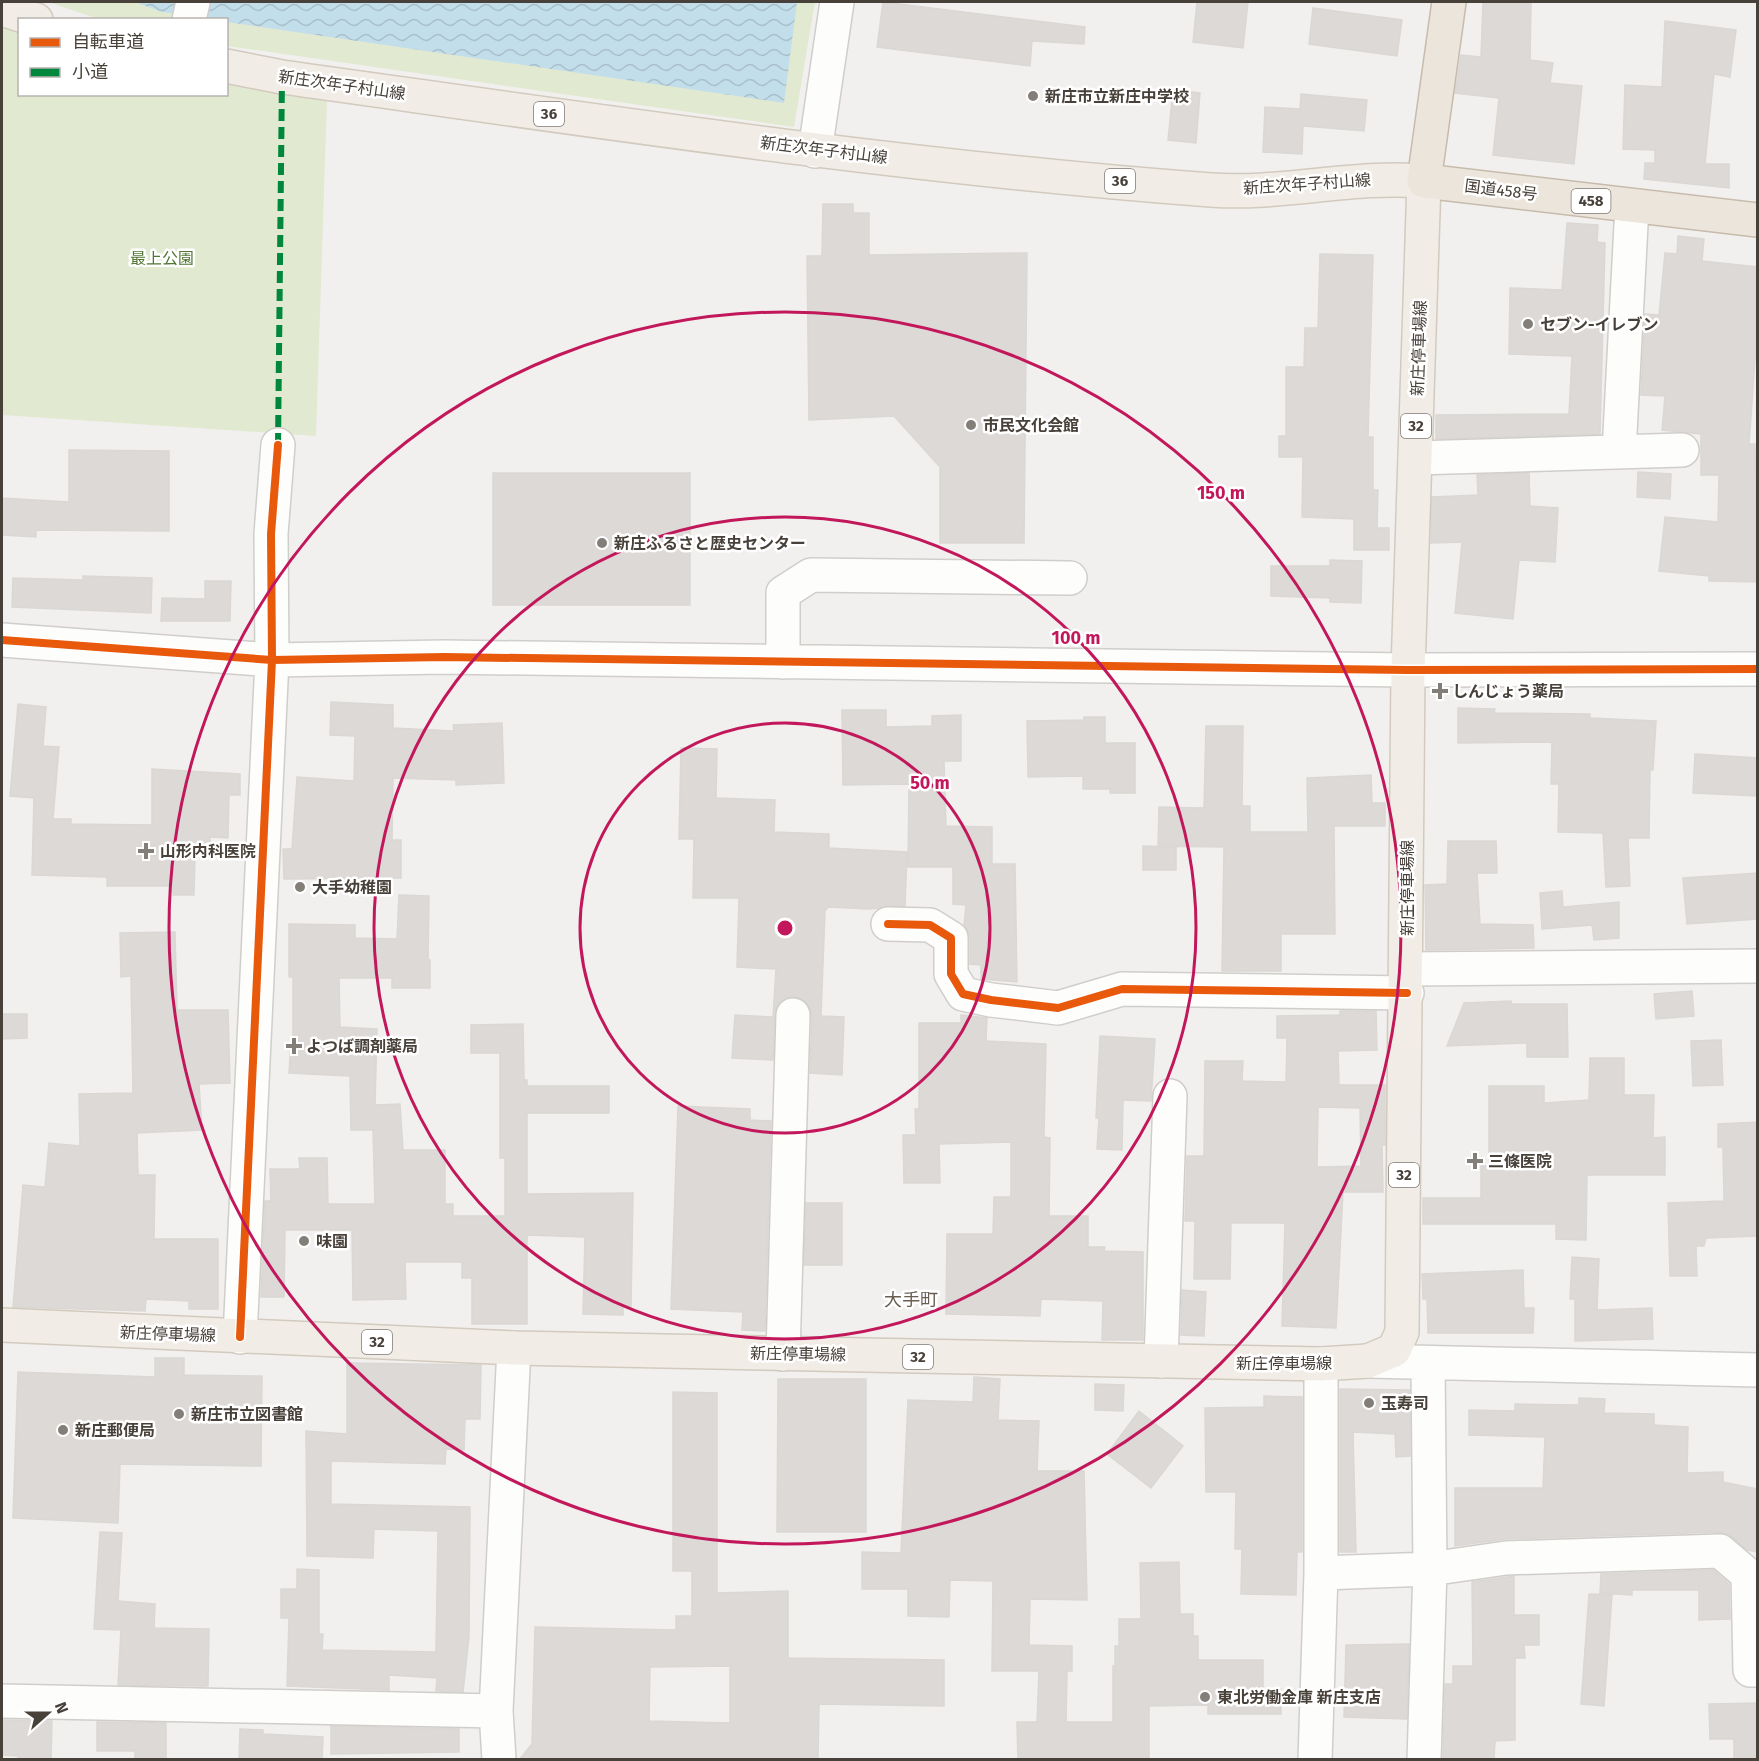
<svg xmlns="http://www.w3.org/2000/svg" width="1759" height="1761" viewBox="0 0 1759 1761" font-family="'Fira Sans','Noto Sans JP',sans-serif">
	<defs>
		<pattern id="water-waves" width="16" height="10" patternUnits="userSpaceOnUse" patternTransform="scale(1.5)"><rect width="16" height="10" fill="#c3deeb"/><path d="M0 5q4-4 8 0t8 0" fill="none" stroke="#a9c0ca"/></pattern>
	</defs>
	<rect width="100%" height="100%" fill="#f2f0ee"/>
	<path fill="#e2e9d1" d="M 48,2 L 815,2 L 794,127 L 227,46 L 226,20 L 98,19 Z
		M 2,26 L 19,32 L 20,94 L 226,94 L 227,82 L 327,100 L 316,436 L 2,415 Z"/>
	<path fill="url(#water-waves)" d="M 135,2 L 797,2 L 784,103 L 227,22 L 226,20 L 161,12 Z"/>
	<path fill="#dcd9d6" stroke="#dad7d4" stroke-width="1.5" fill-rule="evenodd" d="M 883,2 L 1085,27 L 1084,44 L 1032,41 L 1030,66 L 877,47 Z
		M 1197,2 L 1248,2 L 1243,48 L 1193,42 Z
		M 1483,2 L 1531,2 L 1530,60 L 1553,63 L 1550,83 L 1582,86 L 1574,164 L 1493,155 L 1499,98 L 1455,93 L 1461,55 L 1481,57 Z
		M 1313,8 L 1402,20 L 1397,56 L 1309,44 Z
		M 1665,21 L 1736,30 L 1730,77 L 1714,74 L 1705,164 L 1729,164 L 1729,188 L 1644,179 L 1645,163 L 1655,163 L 1655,150 L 1623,149 L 1625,85 L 1662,87 Z
		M 1173,90 L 1200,93 L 1196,143 L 1168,140 Z
		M 1301,94 L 1367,100 L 1364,131 L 1303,126 L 1302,154 L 1263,152 L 1265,107 L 1300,109 Z
		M 823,204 L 853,204 L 853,213 L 869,213 L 869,255 L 1027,253 L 1024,543 L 940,543 L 940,467 L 894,416 L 809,420 L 807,256 L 822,256 Z
		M 1567,223 L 1598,225 L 1597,242 L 1605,243 L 1600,434 L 1436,439 L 1436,415 L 1569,414 L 1572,356 L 1509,354 L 1510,288 L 1562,290 Z
		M 1678,236 L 1704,239 L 1702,261 L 1758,267 L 1758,359 L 1755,359 L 1749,444 L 1755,444 L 1758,582 L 1709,581 L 1709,576 L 1659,571 L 1665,517 L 1718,522 L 1719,475 L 1701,475 L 1701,434 L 1662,430 L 1665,396 L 1641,395 L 1645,314 L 1659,315 L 1665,253 L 1677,254 Z
		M 1320,254 L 1373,255 L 1368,437 L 1373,437 L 1373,490 L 1378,490 L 1377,528 L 1389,528 L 1389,550 L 1354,550 L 1354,519 L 1302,517 L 1303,457 L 1279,457 L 1279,436 L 1286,436 L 1286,367 L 1304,367 L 1305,328 L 1318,328 Z
		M 69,450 L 169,451 L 169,531 L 36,530 L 36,537 L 2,535 L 2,498 L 69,502 Z
		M 1638,472 L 1671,474 L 1670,499 L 1637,497 Z
		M 493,473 L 690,473 L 690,605 L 493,605 Z
		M 1529,473 L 1530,506 L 1558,508 L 1555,562 L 1519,560 L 1513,619 L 1455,613 L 1462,542 L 1431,543 L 1432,497 L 1478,495 L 1477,475 Z
		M 1330,560 L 1362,561 L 1361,603 L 1330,602 L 1330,598 L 1271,596 L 1271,566 L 1330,566 Z
		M 83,576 L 152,578 L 151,613 L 12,607 L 13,578 L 83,580 Z
		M 205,581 L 231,581 L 230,621 L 161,621 L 162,598 L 205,599 Z
		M 331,702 L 393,705 L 393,728 L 454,731 L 453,725 L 502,723 L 504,783 L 456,785 L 456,780 L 393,778 L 392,840 L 401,840 L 401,878 L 284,879 L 283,849 L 292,849 L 297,777 L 354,781 L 355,736 L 330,735 Z
		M 18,704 L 46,707 L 43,746 L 59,747 L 53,819 L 71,819 L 71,824 L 152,825 L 152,769 L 240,774 L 240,795 L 229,795 L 228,838 L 210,837 L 210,855 L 195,855 L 194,895 L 173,895 L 173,886 L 107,886 L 107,877 L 32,875 L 34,798 L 10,796 Z
		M 1458,708 L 1495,709 L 1494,713 L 1590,714 L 1590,718 L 1656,721 L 1653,770 L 1650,770 L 1649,838 L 1628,838 L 1630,886 L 1606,887 L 1603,833 L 1558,832 L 1559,784 L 1551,784 L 1552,742 L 1458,743 Z
		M 842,710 L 886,710 L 886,727 L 932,726 L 932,716 L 961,715 L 961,761 L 944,761 L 946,826 L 992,827 L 992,864 L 1015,864 L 1017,982 L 981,979 L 981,965 L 970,964 L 970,937 L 964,926 L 966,905 L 953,904 L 953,867 L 908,867 L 909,784 L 843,785 Z
		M 1084,717 L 1105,717 L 1105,743 L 1135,743 L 1135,793 L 1110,793 L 1110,789 L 1083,789 L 1083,776 L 1028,777 L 1027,721 L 1084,720 Z
		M 1206,726 L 1243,726 L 1242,806 L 1250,806 L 1250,832 L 1308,832 L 1307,778 L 1371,775 L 1372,803 L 1385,803 L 1385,826 L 1334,826 L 1335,934 L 1281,934 L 1281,971 L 1222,971 L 1224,847 L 1158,846 L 1159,807 L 1204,808 Z
		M 681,748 L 717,749 L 716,798 L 775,800 L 774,832 L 829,834 L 829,848 L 907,852 L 905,906 L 868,909 L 828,907 L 825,911 L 821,1016 L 844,1017 L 842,1075 L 810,1073 L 812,1015 L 809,1006 L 802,999 L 794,996 L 785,998 L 777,1006 L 773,1060 L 732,1058 L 735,1015 L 773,1017 L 776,969 L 737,967 L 739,898 L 693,898 L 694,839 L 679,839 Z
		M 1695,754 L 1758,758 L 1758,796 L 1693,793 Z
		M 1448,841 L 1496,841 L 1497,873 L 1477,873 L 1480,924 L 1533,925 L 1534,948 L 1426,950 L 1425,885 L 1447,884 Z
		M 1143,846 L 1176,847 L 1176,870 L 1143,870 Z
		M 1758,873 L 1758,919 L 1687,924 L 1683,878 Z
		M 1562,891 L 1563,907 L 1619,902 L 1619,938 L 1594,940 L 1592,925 L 1542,929 L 1540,893 Z
		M 399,895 L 429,896 L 428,959 L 430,960 L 430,988 L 392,988 L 392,978 L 339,978 L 340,1027 L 377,1029 L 375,1105 L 400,1104 L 403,1150 L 445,1150 L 445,1204 L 453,1204 L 453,1216 L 505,1216 L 505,1158 L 500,1158 L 500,1053 L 471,1053 L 471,1025 L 523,1024 L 524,1080 L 527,1080 L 527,1086 L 609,1086 L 609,1113 L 527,1113 L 527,1194 L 633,1193 L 631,1307 L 623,1307 L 623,1315 L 583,1314 L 585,1237 L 527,1235 L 527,1324 L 472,1324 L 472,1278 L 462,1278 L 462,1262 L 405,1262 L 406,1299 L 353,1300 L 352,1230 L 285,1230 L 284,1297 L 261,1297 L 265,1201 L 271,1201 L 270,1169 L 300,1169 L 299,1158 L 327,1158 L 328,1204 L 375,1204 L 373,1130 L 351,1130 L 350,1076 L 289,1073 L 291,1042 L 293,1042 L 293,977 L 289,977 L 289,924 L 355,925 L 355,938 L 397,939 Z
		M 175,932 L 177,1010 L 228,1010 L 230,1083 L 199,1084 L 202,1130 L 137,1133 L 138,1175 L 155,1175 L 154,1239 L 218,1239 L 218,1309 L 189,1309 L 189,1301 L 146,1299 L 145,1311 L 13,1307 L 23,1185 L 45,1187 L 49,1143 L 80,1146 L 79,1094 L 133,1093 L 131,976 L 121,977 L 120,933 Z
		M 1692,991 L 1694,1016 L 1656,1019 L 1654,994 Z
		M 1511,1001 L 1511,1004 L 1567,1004 L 1568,1057 L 1527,1057 L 1527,1043 L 1447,1046 L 1464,1003 Z
		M 1340,1011 L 1376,1011 L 1377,1050 L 1338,1051 L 1339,1085 L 1385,1085 L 1385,1145 L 1382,1145 L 1383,1192 L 1343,1192 L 1336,1328 L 1282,1326 L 1285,1223 L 1231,1223 L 1230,1279 L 1194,1279 L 1195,1221 L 1185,1221 L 1187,1156 L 1204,1156 L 1205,1061 L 1243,1061 L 1242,1081 L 1286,1082 L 1287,1038 L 1277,1038 L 1277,1016 L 1340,1015 ZM 1318,1107 L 1360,1108 L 1361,1166 L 1317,1167 Z
		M 2,1014 L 27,1014 L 27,1038 L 2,1039 Z
		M 961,1015 L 987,1018 L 986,1041 L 1046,1044 L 1044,1137 L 1050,1138 L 1049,1216 L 1088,1216 L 1088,1247 L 1105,1247 L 1104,1251 L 1143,1252 L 1143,1340 L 1102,1340 L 1103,1301 L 1041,1299 L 1040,1316 L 946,1314 L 947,1234 L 993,1234 L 994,1197 L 1011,1197 L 1011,1142 L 939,1144 L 940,1183 L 904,1183 L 903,1135 L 916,1135 L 915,1109 L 919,1109 L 919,1023 L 961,1023 Z
		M 1100,1036 L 1155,1039 L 1151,1101 L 1123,1100 L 1122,1150 L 1097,1149 L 1099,1118 L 1096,1118 Z
		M 1721,1040 L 1723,1085 L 1693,1086 L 1691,1041 Z
		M 1590,1058 L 1624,1058 L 1624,1095 L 1654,1095 L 1653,1138 L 1665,1137 L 1665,1175 L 1587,1175 L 1586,1240 L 1556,1239 L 1556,1224 L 1423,1224 L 1423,1198 L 1481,1198 L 1481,1166 L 1489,1166 L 1489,1086 L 1544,1086 L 1544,1103 L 1589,1100 Z
		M 678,1106 L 750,1109 L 750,1120 L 771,1121 L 765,1331 L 742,1330 L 743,1312 L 671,1309 Z
		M 1758,1122 L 1757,1236 L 1706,1238 L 1704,1246 L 1696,1246 L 1697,1276 L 1670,1276 L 1668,1203 L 1724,1201 L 1723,1147 L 1718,1147 L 1718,1124 Z
		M 806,1203 L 842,1203 L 842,1265 L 804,1265 Z
		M 1572,1257 L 1599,1259 L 1597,1310 L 1652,1308 L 1653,1339 L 1575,1341 L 1575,1299 L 1570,1299 Z
		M 1523,1270 L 1524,1308 L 1534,1308 L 1533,1333 L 1428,1333 L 1427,1299 L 1423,1299 L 1422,1274 Z
		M 1182,1290 L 1206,1292 L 1204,1336 L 1181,1335 Z
		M 155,1358 L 184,1358 L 184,1375 L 262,1376 L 261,1466 L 120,1464 L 118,1523 L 13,1518 L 18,1372 L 155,1377 Z
		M 347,1363 L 481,1365 L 480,1419 L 465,1419 L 464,1450 L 446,1449 L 445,1464 L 331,1461 L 331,1504 L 470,1507 L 469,1637 L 463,1692 L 436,1691 L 437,1678 L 389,1675 L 389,1690 L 287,1686 L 289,1618 L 281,1618 L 281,1589 L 297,1589 L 297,1569 L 319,1570 L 319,1634 L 323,1634 L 322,1650 L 436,1652 L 438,1531 L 374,1529 L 373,1558 L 307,1556 L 306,1431 L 347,1434 Z
		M 974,1377 L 1000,1379 L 998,1420 L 1039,1421 L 1037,1471 L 1084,1471 L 1087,1600 L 1030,1599 L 1029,1645 L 1072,1646 L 1072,1671 L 1067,1671 L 1066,1722 L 1113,1722 L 1113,1666 L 1115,1666 L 1115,1646 L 1119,1646 L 1119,1619 L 1141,1619 L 1140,1563 L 1179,1562 L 1180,1614 L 1193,1614 L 1193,1636 L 1198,1636 L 1198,1660 L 1263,1660 L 1263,1689 L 1281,1689 L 1281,1714 L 1208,1714 L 1208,1705 L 1149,1706 L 1149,1758 L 1018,1760 L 1017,1722 L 1037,1722 L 1039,1671 L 992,1671 L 993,1581 L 950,1580 L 949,1617 L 908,1616 L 908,1589 L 862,1589 L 862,1552 L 901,1553 L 908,1400 L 973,1402 Z
		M 778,1379 L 866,1379 L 866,1532 L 777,1532 Z
		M 1095,1384 L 1124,1385 L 1123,1411 L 1095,1410 Z
		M 1340,1389 L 1410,1390 L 1410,1456 L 1396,1457 L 1395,1434 L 1353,1432 L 1356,1552 L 1340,1552 Z
		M 673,1392 L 717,1393 L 717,1593 L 788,1591 L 788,1658 L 944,1660 L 944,1706 L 819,1704 L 818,1760 L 519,1760 L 532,1744 L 535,1627 L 676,1630 L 676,1616 L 692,1616 L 692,1571 L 673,1571 ZM 730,1666 L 730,1723 L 649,1721 L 650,1667 Z
		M 1264,1396 L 1302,1397 L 1302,1552 L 1297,1552 L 1296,1595 L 1241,1594 L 1242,1549 L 1235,1549 L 1236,1492 L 1206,1492 L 1205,1408 L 1264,1407 Z
		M 1579,1398 L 1605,1399 L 1604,1413 L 1654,1414 L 1654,1425 L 1688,1427 L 1687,1473 L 1723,1472 L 1723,1482 L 1758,1489 L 1758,1552 L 1747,1550 L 1732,1537 L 1719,1532 L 1505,1539 L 1455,1546 L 1455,1488 L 1543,1488 L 1545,1437 L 1469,1435 L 1469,1410 L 1515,1411 L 1515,1404 L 1579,1405 Z
		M 1139,1411 L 1183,1446 L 1151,1488 L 1107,1454 Z
		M 100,1532 L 122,1533 L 118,1601 L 155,1604 L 154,1628 L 209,1629 L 208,1686 L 118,1685 L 121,1630 L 94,1629 Z
		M 1713,1570 L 1729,1584 L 1730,1619 L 1699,1620 L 1699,1590 L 1632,1590 L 1632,1595 L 1600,1593 L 1601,1574 Z
		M 1514,1576 L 1514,1615 L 1539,1615 L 1539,1645 L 1524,1645 L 1525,1658 L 1515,1658 L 1515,1740 L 1495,1741 L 1494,1760 L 1443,1760 L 1445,1684 L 1453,1684 L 1453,1666 L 1473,1666 L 1472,1582 Z
		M 1589,1594 L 1612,1595 L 1604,1706 L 1581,1704 Z
		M 1409,1644 L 1407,1719 L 1344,1717 L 1346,1645 Z
		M 1758,1703 L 1758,1760 L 1734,1760 L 1734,1739 L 1710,1739 L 1709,1704 Z
		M 2,1720 L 52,1721 L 51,1760 L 18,1760 L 18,1756 L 2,1755 Z
		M 97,1722 L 166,1723 L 166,1760 L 135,1760 L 135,1751 L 97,1751 Z
		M 331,1726 L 459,1729 L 459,1752 L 331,1754 Z
		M 240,1729 L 263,1730 L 263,1734 L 323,1737 L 322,1760 L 239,1760 Z"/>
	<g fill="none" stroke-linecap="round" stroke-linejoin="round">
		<g stroke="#d0cecb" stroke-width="36">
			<path id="minor" d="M 189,20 L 193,2
				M 815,151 L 837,2
				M 1619,452 L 1632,206
				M 1415,458 L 1682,450
				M 2,640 L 272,660 L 444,657 L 1408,670 L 1758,669
				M 783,662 L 783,593 L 811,575 L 1070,578
				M 888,924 L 930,925 L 951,938 L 951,974 L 963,994 L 991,1000 L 1058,1008 L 1122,989 L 1407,993
				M 1407,969 L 1758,966
				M 240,1337 L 272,660 L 271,534 L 278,445
				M 783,1354 L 793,1015
				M 1161,1361 L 1170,1096
				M 1368,1361 L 1758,1370
				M 1321,1573 L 1430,1569 L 1506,1558 L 1720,1551 L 1748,1575 L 1750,1670 L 1758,1670
				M 2,1701 L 496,1711
				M 499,1760 L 496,1711 L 514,1348
				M 1315,1760 L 1321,1573 L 1321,1364
				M 1424,1760 L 1430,1569 L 1428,1363"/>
		</g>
		<g stroke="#d2cabe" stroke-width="36">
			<path id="major" d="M 2,9 L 36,20
				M 2,1325 L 514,1348 L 1321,1364 L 1368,1361 L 1394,1350 L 1402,1332 L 1408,670 L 1424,181 C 1354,175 1282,195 1211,190 C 900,167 591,120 282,77 L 226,66"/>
		</g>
		<g stroke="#c7bbac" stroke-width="36">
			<path id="highway" d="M 1449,2 L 1424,181 L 1758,220"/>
		</g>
		<use href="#minor" stroke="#fdfdfc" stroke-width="33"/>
		<use href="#major" stroke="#f1ede6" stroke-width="33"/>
		<use href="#highway" stroke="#ebe5dc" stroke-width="33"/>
		<path stroke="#00873e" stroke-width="6" stroke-dasharray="12 6" stroke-linecap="butt" d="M 278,445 L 282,77"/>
		<g stroke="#fff" stroke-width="11">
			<path id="cycleway" d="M 2,640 L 272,660 L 444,657 L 1408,670 L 1758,669
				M 888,924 L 930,925 L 951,938 L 951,974 L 963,994 L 991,1000 L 1058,1008 L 1122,989 L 1407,993
				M 240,1337 L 272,660 L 271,534 L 278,445"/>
		</g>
		<use href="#cycleway" stroke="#e8590c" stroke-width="8"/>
	</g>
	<g fill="none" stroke="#c2185b" stroke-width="3">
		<circle cx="785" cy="928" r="205"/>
		<circle cx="785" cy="928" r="411"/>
		<circle cx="785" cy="928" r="616"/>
	</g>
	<g fill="#847e79" stroke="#fff" stroke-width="2">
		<circle cx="1033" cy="96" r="6"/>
		<circle cx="1528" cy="324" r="6"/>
		<circle cx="971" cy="425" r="6"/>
		<circle cx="602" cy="543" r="6"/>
		<path d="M1437 682h6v6h6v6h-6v6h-6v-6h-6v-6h6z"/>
		<path d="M143 842h6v6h6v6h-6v6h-6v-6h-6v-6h6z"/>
		<circle cx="300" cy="887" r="6"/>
		<path d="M291 1037h6v6h6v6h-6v6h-6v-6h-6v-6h6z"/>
		<path d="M1472 1152h6v6h6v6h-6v6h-6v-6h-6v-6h6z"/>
		<circle cx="304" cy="1241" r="6"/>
		<circle cx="1369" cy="1403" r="6"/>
		<circle cx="179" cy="1414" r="6"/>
		<circle cx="63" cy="1430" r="6"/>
		<circle cx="1205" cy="1697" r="6"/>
	</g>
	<g text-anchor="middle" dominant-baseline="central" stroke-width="5" stroke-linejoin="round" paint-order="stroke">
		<g fill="#fff" stroke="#7f7a75" stroke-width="1.5">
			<rect x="534" y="102" width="30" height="24" rx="4.5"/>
			<rect x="1105" y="169" width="30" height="24" rx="4.5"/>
			<rect x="1571.5" y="189" width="39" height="24" rx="4.5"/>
			<rect x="1401" y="414" width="30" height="24" rx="4.5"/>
			<rect x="1389" y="1163" width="30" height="24" rx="4.5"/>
			<rect x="362" y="1330" width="30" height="24" rx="4.5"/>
			<rect x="903" y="1345" width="30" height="24" rx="4.5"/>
		</g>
		<g font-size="15" font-weight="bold" fill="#48413a">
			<text x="549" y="114">36</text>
			<text x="1120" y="181">36</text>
			<text x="1591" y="201">458</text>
			<text x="1416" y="426">32</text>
			<text x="1404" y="1175">32</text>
			<text x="377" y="1342">32</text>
			<text x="918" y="1357">32</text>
		</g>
		<g font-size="16" fill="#48413a" stroke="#fff">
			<text transform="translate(342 85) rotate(8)">新庄次年子村山線</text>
			<text transform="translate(824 150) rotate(7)">新庄次年子村山線</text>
			<text transform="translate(1307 184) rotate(-4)">新庄次年子村山線</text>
			<text transform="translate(1501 190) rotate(7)">国道458号</text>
			<text transform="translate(1419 348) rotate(-88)">新庄停車場線</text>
			<text transform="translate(1407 888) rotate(-90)">新庄停車場線</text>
			<text transform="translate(168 1334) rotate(2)">新庄停車場線</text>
			<text transform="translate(798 1354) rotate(1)">新庄停車場線</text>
			<text x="1284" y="1363">新庄停車場線</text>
		</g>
		<g font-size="16" font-weight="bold" fill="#48413a" stroke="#fff" text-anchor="start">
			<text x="1045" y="96">新庄市立新庄中学校</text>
			<text x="1540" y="324">セブン-イレブン</text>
			<text x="983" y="425">市民文化会館</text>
			<text x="614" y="543">新庄ふるさと歴史センター</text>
			<text x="1452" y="691">しんじょう薬局</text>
			<text x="160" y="851">山形内科医院</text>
			<text x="312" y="887">大手幼稚園</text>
			<text x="306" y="1046">よつば調剤薬局</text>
			<text x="1488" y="1161">三條医院</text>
			<text x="316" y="1241">味園</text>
			<text x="1381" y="1403">玉寿司</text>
			<text x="191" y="1414">新庄市立図書館</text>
			<text x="75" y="1430">新庄郵便局</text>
			<text x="1217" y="1697">東北労働金庫 新庄支店</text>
		</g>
		<g font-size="16" fill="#517532" stroke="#fff">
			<text x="162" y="258">最上公園</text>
		</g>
		<g font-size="18" fill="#6a5e52" stroke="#fff">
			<text x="911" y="1300">大手町</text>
		</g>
	</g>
	<circle cx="785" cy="928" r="9" fill="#c2185b" stroke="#fff" stroke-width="3"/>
	<g font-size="18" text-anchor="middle" font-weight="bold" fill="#c2185b" stroke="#fff" stroke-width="5" stroke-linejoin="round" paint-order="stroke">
		<text x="1221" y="499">150 m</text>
		<text x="1076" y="644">100 m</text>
		<text x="930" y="789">50 m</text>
	</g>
	<rect width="1759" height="1761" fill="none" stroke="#48413a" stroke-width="6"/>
	<rect x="18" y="18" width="210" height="78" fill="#ffffff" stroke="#b6b3b0" stroke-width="1.5"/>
	<rect x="30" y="38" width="30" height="9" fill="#e8590c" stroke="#b6b3b0" stroke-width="1.5"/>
	<text x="72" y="48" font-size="18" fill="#48413a">自転車道</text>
	<rect x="30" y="68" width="30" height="9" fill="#00873e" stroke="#b6b3b0" stroke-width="1.5"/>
	<text x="72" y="78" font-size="18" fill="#48413a">小道</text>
	<g transform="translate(48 1713) rotate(69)" stroke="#ffffff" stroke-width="4.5" paint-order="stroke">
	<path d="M0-4.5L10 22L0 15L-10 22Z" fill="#48413a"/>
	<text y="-9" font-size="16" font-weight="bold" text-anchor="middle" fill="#48413a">N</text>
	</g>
</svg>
